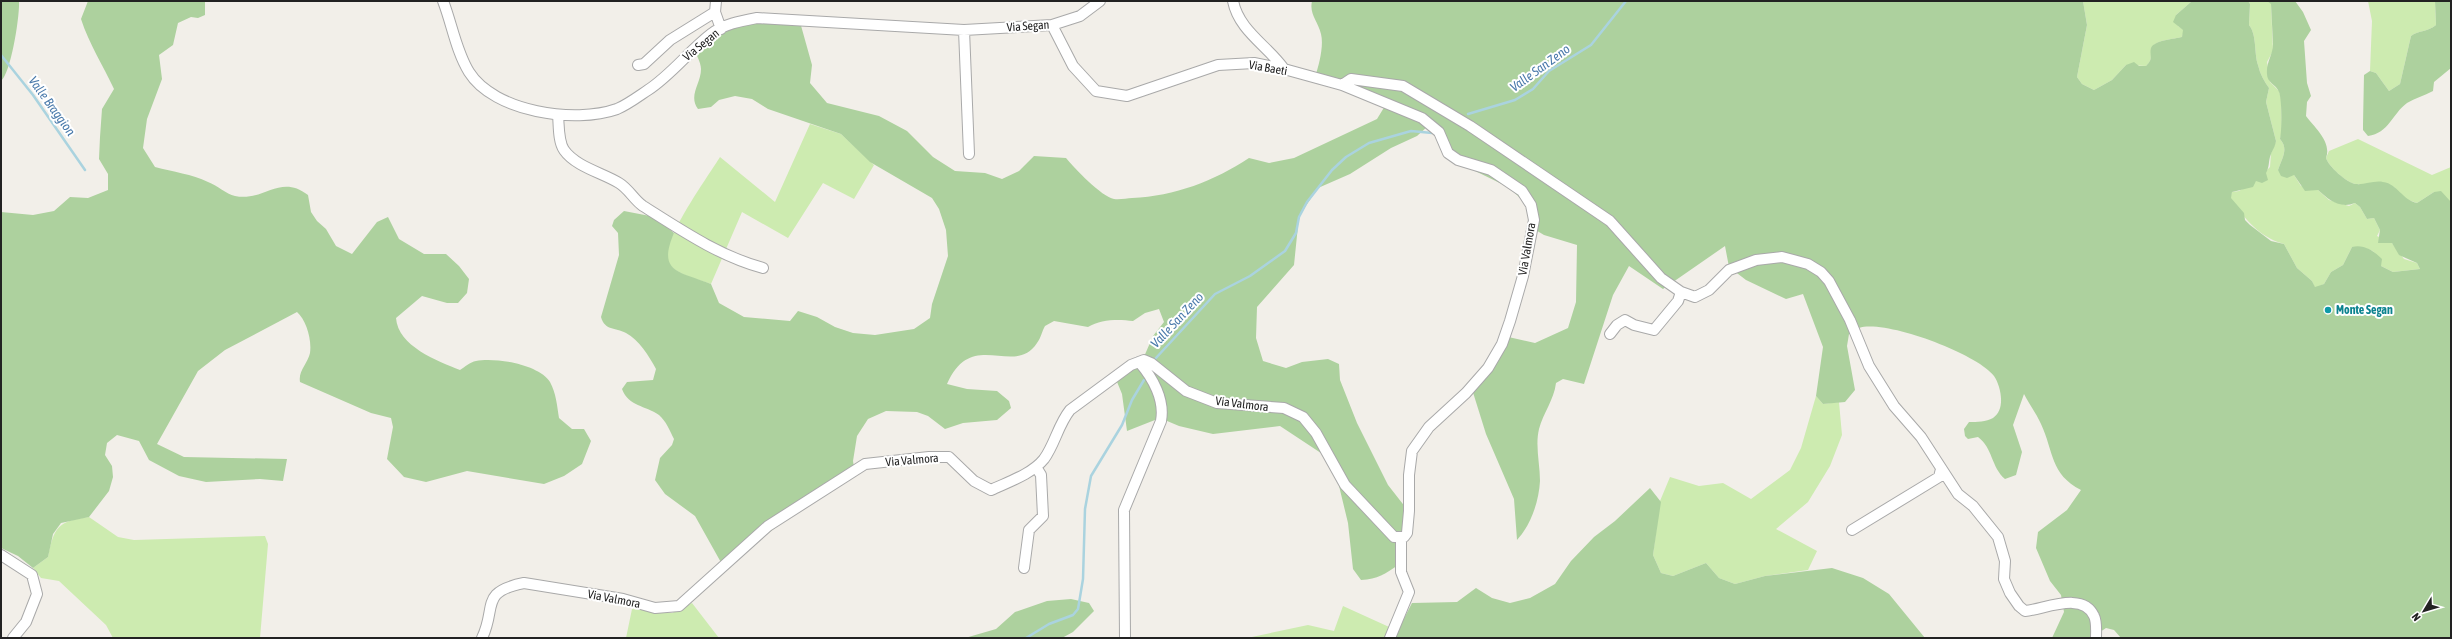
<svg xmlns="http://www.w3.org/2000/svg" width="2452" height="639" viewBox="0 0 2452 639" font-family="'Asap Condensed',sans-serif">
	<rect width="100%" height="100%" fill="#f2efe9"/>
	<path fill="#cdebb0" d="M 2083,1 L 2192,1 L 2176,15 L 2178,26 L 2184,30 L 2182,37 C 2175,39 2154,40 2152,48 C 2149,56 2154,58 2146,66 L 2126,65 L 2112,80 L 2094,90 L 2082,84 L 2077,77 L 2087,25 Z
		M 2248,1 L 2267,1 L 2271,3 L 2273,51 L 2267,62 L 2270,82 L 2279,91 L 2281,98 L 2282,132 L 2280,139 C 2289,149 2282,158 2278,170 L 2294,175 L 2301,186 L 2318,190 L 2329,200 L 2349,206 L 2355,203 L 2360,207 L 2367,219 L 2374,218 L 2380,230 L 2377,236 L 2392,243 L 2404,259 L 2417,263 L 2420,269 L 2393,272 L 2381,266 C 2375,247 2370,249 2352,247 L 2343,265 L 2331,272 L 2324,284 L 2315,288 L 2312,281 L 2297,268 L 2284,244 C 2259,237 2245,219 2230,198 L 2232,192 L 2239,191 L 2256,181 L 2270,167 L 2271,153 L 2276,141 L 2266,102 L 2269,88 C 2264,81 2260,74 2258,65 C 2254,53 2257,35 2249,25 L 2250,4 Z
		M 2368,1 L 2435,1 L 2436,25 C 2428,32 2419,30 2411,36 L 2400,84 L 2389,91 L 2376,73 L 2370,71 L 2372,21 Z
		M 810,124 L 841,134 L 874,165 L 854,199 L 823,183 L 788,238 L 742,212 L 711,284 C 698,279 675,275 668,262 C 659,244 709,175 720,157 L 775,202 Z
		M 2358,139 L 2432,175 L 2451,167 L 2451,202 L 2434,192 L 2417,203 L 2403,198 L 2394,187 C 2381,185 2369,184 2356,184 C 2348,184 2328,166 2326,158 L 2329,151 Z
		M 1816,396 L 1823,404 L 1839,402 L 1842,435 L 1830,466 L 1808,502 L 1776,529 L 1817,551 L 1808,570 L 1765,576 L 1735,584 L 1719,578 L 1706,563 L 1673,576 L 1661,573 L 1653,555 L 1660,501 L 1670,477 L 1699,486 L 1723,483 L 1751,499 L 1790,470 L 1801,448 Z
		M 89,517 L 118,537 L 134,540 L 265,536 L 268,544 L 260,638 L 113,638 L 106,625 L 59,581 L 41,578 L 33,568 L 48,557 C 54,527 58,521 89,517 Z
		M 692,603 L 719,638 L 626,638 L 632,609 L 672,613 Z
		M 1343,606 L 1398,631 L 1394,638 L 1247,638 L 1308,625 L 1334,631 Z"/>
	<path fill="#add19e" d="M 1,1 L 19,1 C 20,15 11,73 1,81 Z
		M 88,1 L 205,1 L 205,15 L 198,18 L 191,17 L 178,23 L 173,45 L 159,55 L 162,79 L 147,119 L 143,148 L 155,167 C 173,172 192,174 208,182 C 217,185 226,194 235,196 C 264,202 280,173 308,195 L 311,212 L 317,221 L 326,229 L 336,246 L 352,254 L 377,222 L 388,217 L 399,239 L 424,254 L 446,254 L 459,266 L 469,279 L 467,293 L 458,303 L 447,303 L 422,296 L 396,318 C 398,346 437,361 460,370 C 465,367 470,362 476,361 C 494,357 539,364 550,382 C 556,393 557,405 559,418 L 572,429 L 584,429 L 591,441 L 582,464 L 564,476 L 544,484 L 467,471 L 426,482 L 404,477 L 387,459 L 393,427 L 391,418 L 371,413 L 300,382 C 298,371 308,363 310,353 C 312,339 306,320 297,312 L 225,350 L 198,371 L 157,444 L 184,457 L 287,459 L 283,481 L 260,479 L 206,482 L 179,476 L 149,460 L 139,441 L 117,435 L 107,443 L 105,455 L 112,466 L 113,477 L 109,491 L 89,517 L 61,523 L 53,534 L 48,557 L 33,568 L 18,556 L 1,548 L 1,212 L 33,215 L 54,211 L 70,197 L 88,198 L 108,190 L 108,174 L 99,159 L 100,137 L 102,109 L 114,89 C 103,65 89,44 81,19 Z
		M 1312,1 L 2083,1 L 2087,25 L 2077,77 L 2082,84 L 2094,90 L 2112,80 L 2126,65 L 2134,62 L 2139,66 L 2146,66 C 2154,58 2149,56 2151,48 C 2154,40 2175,39 2182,37 L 2183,30 L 2173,22 L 2176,15 L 2192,1 L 2248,1 L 2250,4 L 2249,25 C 2257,35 2254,53 2258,65 C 2260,74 2264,81 2269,88 L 2266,102 L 2276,141 C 2275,147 2273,149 2271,154 C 2268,161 2270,166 2266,173 L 2268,180 L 2262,183 L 2256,181 L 2253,187 L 2232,192 L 2231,198 L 2244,213 L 2245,220 L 2250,225 L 2271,241 L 2284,244 L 2297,268 L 2312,281 L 2315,287 L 2324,284 L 2331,272 L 2343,265 L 2352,247 C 2364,244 2374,251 2382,259 L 2381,266 L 2393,272 L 2420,269 L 2417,263 L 2399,255 L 2392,243 L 2378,243 L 2380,230 L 2374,218 L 2367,219 L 2360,207 L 2355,203 C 2340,209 2329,200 2318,190 L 2305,191 L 2294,175 L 2287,178 L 2281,176 L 2278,170 C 2282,158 2289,149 2280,139 C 2282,131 2282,99 2279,92 C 2276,84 2267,83 2267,74 C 2266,62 2273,55 2273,44 L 2271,4 L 2267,1 L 2295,1 L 2303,12 L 2311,30 L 2304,41 L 2307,83 L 2311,96 L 2307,102 L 2306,116 C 2315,128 2332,142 2326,158 C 2328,166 2347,183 2356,184 C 2364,185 2375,180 2383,182 C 2398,184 2402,200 2417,203 L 2434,192 L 2441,191 L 2451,202 L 2451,638 L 2121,638 L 2114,630 L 2106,628 L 2091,638 L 2052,638 L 2064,612 L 2061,595 L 2050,581 L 2036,548 L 2038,532 L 2067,510 L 2081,490 C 2050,474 2054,452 2041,424 C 2036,413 2029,404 2024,394 L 2013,425 L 2022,452 L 2016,475 L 2005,479 C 1991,467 1993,448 1978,437 L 1968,439 L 1965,436 L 1964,429 L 1969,422 C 1977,422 1986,422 1993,418 C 2006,410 2001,386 1994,376 C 1978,354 1885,319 1859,328 C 1856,329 1852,332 1849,334 L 1847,346 L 1855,390 L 1845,402 L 1823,404 L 1816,396 L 1823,347 L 1803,294 L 1786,299 L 1746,280 L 1729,267 L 1725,246 L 1663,289 L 1629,266 L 1613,295 L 1584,384 L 1563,379 L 1556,383 C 1554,400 1543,413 1539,429 C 1535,446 1540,464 1540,481 C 1539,501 1531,525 1517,540 L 1514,499 L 1486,434 L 1471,386 L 1504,336 L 1535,343 L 1568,328 L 1576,302 L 1577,245 L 1544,235 L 1529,226 L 1528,205 L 1508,187 L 1469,168 L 1428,126 L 1417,136 L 1391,148 L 1350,174 L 1318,188 L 1299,216 L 1294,265 L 1257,307 L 1256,338 L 1263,361 L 1286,368 L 1302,362 L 1328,359 L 1339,364 L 1340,380 L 1357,423 L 1388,485 L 1406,508 L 1398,565 C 1385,574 1378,579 1361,580 L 1353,569 L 1348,523 L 1333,461 L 1280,426 L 1213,434 L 1179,426 L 1160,418 L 1127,431 L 1122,394 L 1115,377 L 1143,359 L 1153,336 L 1164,322 L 1159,309 L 1145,313 L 1133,321 C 1119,319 1101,319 1088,327 L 1054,321 L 1045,326 C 1042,331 1041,338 1037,343 C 1014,378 972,327 947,384 L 967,389 L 997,391 L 1009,401 L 1011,408 L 997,420 L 963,423 L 945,429 L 928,416 L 917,412 L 886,411 L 868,419 L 857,436 L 853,461 L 855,473 L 797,512 L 723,566 L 695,516 L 665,494 L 655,480 L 660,458 L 672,445 L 674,439 C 670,431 666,421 659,415 C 645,405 629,407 622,389 L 627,382 L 653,380 L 656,369 C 649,356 639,340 626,333 C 615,327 605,331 601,317 L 619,255 L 618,233 L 612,226 L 614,220 L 624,211 L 655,217 L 674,233 C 657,273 679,271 711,284 L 719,303 L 744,317 L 790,321 L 798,311 L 817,317 L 835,327 L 853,333 L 875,335 L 914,329 L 930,318 L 932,304 L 948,256 L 946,230 L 939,209 L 932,198 L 870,162 L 841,134 L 768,109 L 752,99 L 735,96 L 719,100 L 711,107 L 698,109 C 688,95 701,84 701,69 C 701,62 695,52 692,45 L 730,23 L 800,22 L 812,65 L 810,83 L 827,103 L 879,116 L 907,131 L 933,157 L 955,171 L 985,173 L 1002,179 L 1019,171 L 1034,156 L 1066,158 C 1074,168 1102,197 1114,199 C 1120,200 1127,198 1132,198 C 1175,196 1214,181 1249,158 L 1269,163 L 1294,158 L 1377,119 L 1388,101 L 1315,77 C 1319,65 1324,46 1321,34 C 1318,21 1309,14 1312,1 Z
		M 2435,1 L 2451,1 L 2451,68 L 2434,82 L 2433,91 C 2424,96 2415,98 2407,103 C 2392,114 2389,133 2368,136 L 2363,130 L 2363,124 L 2364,75 L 2370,71 L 2376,73 L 2389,91 L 2400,84 L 2411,36 C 2419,30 2428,32 2436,25 Z
		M 1650,488 L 1661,502 L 1653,555 L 1661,573 L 1673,576 L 1706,563 L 1719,578 L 1735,584 L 1765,576 L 1832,568 L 1863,578 L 1889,594 L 1925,638 L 1394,638 L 1412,603 L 1457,602 L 1476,588 L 1492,598 L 1510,603 L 1530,598 L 1555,584 L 1571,561 L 1594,537 L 1615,521 Z
		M 1071,599 L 1089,603 L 1094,611 L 1073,632 L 1062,638 L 965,638 L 996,629 L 1015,612 L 1047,601 Z"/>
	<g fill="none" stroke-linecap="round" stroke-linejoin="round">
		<path stroke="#aad3df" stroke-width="2.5" d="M 1,55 L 33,95 L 85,170
			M 1468,114 L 1515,100 L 1533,89 L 1549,71 L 1591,45 L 1626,1
			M 1155,359 L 1215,294 L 1250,276 L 1285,251 L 1296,233 L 1299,217 L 1307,202 L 1332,170 L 1346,157 L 1369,143 L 1411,131 L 1432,133
			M 1026,638 L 1049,624 L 1073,615 L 1078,609 L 1083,579 L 1085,509 L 1091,476 L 1122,425 L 1132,400 L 1144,380"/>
		<g stroke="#a9a9a9" stroke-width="12">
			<path id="minor" d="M 443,1 C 452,24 456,51 469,72 C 494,112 575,124 617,109 C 627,105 639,96 648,90 C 671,75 689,51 711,34 C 724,24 741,21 757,18 L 964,30 L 1052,25 L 1080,16 L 1100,1
				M 716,1 L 715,12 L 721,29
				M 1233,1 C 1239,31 1268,46 1284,69
				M 964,30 L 969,154
				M 638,65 L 644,64 L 670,40 L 715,12
				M 1342,85 L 1351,79 L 1403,86 L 1470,126 L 1610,221 L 1661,278 L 1681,292 L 1695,297 L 1709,290 L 1729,270 L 1756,260 L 1782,257 L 1808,264 L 1821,272 L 1829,281 L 1850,320 L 1869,366 L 1894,406 L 1921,437 L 1958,494 L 1973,506 L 1998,537 L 2005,561 L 2004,579 L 2010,593 L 2019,606 L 2025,611 C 2045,609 2083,591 2094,616 C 2097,622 2096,632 2096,638
				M 558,115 C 559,125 558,141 564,150 C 576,167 603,173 619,183 C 629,189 634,200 643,206 C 681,230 719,256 763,268
				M 1610,334 L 1617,325 L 1625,320 L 1634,325 L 1654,330 L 1678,301 L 1681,292
				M 1852,530 L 1939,477 L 1941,469
				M 1,555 L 32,575 L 37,594 L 26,622 L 13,638
				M 1024,568 L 1029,530 L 1043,516 L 1041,475 L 1036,467
				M 482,638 C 497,607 479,592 524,583 L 623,599 L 655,608 L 679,606 L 768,526 L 865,464 L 929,457 L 949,457 L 974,481 L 991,490 C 1008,482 1032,474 1044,459 C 1055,444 1058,425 1070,410 L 1131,365 L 1144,360 L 1151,363 L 1186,391 L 1217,403 L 1284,408 L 1303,417 L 1316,433 L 1345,485 L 1394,537 L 1404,537 L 1407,533 L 1409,511 L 1409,475 L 1412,451 L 1429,427 L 1466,393 L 1488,368 L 1502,344 L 1510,321 L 1523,276 L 1534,220 L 1531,205 L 1522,191 L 1491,170 L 1458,160 L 1448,153 L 1439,132 L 1422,118 L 1342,85 L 1284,69 L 1254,63 L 1218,65 L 1127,96 L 1096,91 L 1073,66 L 1052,25
				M 1125,638 L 1124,510 L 1161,421 C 1165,400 1153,378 1139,362
				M 1390,638 L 1409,592 L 1401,572 L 1401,538"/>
		</g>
		<use href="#minor" stroke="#fff" stroke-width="10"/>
	</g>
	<circle fill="#0f9aa8" stroke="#fff" stroke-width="1.5" cx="2328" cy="310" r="4"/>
	<g text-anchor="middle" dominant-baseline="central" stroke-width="4" stroke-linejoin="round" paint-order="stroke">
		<g font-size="12" fill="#222" stroke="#fff">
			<text transform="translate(1028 26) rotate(-4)">Via Segan</text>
			<text transform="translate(701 45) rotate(-39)">Via Segan</text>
			<text transform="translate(1268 68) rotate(10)">Via Baeti</text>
			<text transform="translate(1527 249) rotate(-80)">Via Valmora</text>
			<text transform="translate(1242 404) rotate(7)">Via Valmora</text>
			<text transform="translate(912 460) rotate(-5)">Via Valmora</text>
			<text transform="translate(614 599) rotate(11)">Via Valmora</text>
		</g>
		<g font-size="12" font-weight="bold" fill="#0d838f" stroke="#fff" text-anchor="start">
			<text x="2336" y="310">Monte Segan</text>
		</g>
		<g font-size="13" font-style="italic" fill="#4a7aab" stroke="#fff">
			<text transform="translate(1540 68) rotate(-36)">Valle San Zeno</text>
			<text transform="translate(52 106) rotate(54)">Valle Braggion</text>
			<text transform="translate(1177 320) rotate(-47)">Valle San Zeno</text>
		</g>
	</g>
	<rect width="2452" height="639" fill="none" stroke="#222222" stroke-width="4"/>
	<g transform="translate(2424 611) rotate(232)" stroke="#ffffff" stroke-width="3" paint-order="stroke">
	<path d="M0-3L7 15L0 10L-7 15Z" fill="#222222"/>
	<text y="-6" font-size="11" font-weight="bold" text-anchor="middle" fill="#222222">N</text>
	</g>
</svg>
